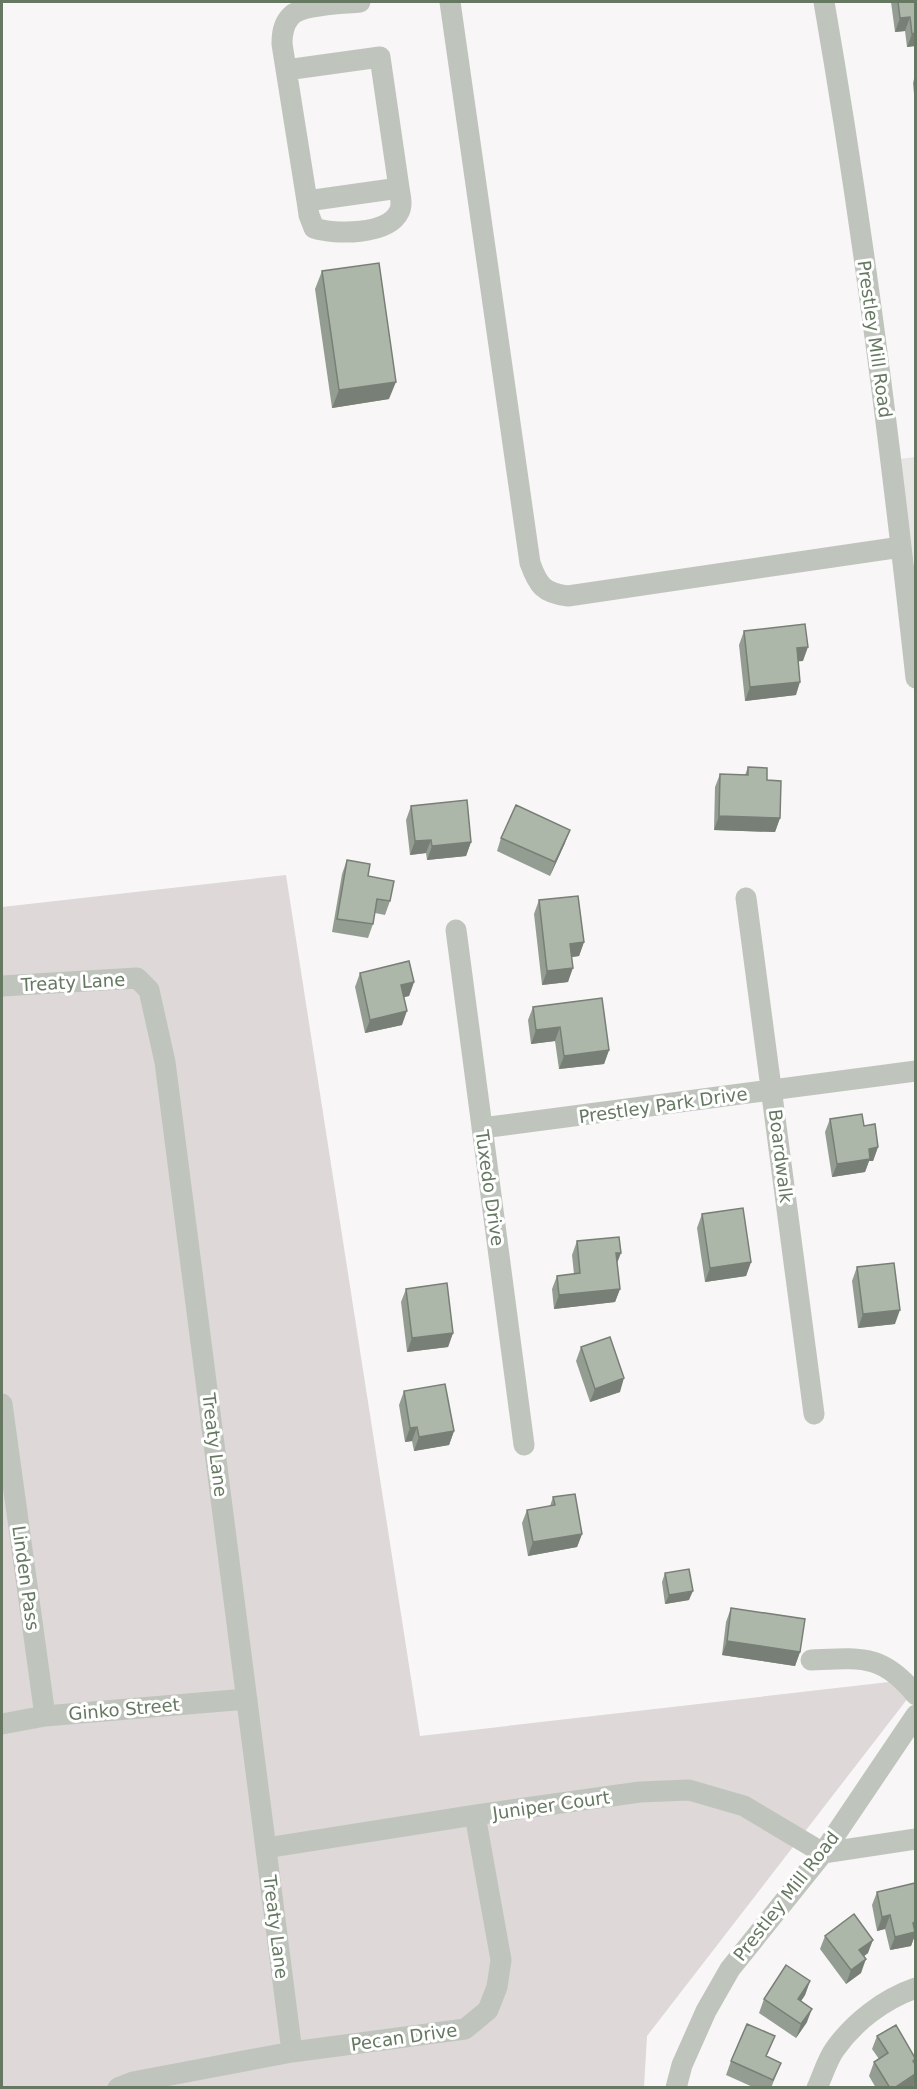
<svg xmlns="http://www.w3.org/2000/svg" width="917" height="2089" viewBox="0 0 917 2089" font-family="'DejaVu Sans',sans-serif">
	<rect width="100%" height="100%" fill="#f8f6f7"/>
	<path fill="#e7e6e5" d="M 915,457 L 915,571 L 899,459 Z"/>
	<path fill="#ded8d8" d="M 286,875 L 420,1736 L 915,1679 L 915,1689 L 647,2036 L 644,2087 L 2,2087 L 2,907 Z"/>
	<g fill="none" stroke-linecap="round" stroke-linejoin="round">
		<path stroke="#bfc5bd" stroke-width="21" d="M 450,2 L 530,563 C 538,585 543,593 568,596 L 901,547
			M 824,2 C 863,226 891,451 916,678
			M 286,70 L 380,57 L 399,188 L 307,201 L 282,44 C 282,34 283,25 290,17 C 300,4 344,4 360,2
			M 307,201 L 309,215 L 314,228 C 335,235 388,235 399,212 C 403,205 400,195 399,188
			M 746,898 L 814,1414
			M 456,930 L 524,1445
			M 2,986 L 137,978 L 149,990 L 165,1062 L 292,2052
			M 482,1128 L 916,1071
			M 2,1404 L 45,1716
			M 811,1660 C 860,1658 882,1653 916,1695
			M 2,1724 L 45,1716 L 247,1699
			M 266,1848 L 475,1815 L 640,1792 L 689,1790 L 744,1806 L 823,1853 L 916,1839
			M 118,2088 L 133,2082 L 292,2052 L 465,2029 L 488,2010 L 497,1987 L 501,1960 L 475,1815
			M 676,2088 L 682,2065 L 706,2011 L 730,1969 L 823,1853 L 916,1715
			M 817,2088 C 823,2075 827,2060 835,2049 C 854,2022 884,1999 916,1988"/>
	</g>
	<path fill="#949d91" d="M 891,2 L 915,2 L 915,46 L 907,47 L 905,31 L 895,32 Z
		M 915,75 L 915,105 L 913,83 Z
		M 322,271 L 389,399 L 332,408 L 315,289 Z
		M 744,631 L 803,661 L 798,661 L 796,695 L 745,701 L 739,645 Z
		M 748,767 L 767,780 L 780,818 L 775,832 L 714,830 L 715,787 L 720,774 L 745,775 Z
		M 411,806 L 471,842 L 466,856 L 427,860 L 426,853 L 410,855 L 406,820 Z
		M 501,838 L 565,843 L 550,876 L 497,851 Z
		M 347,860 L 368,876 L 390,901 L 385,915 L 375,913 L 373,924 L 368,938 L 332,932 L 342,874 Z
		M 539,900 L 584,942 L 579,956 L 572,957 L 568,982 L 542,985 L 534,914 Z
		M 360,973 L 414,982 L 409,996 L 404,997 L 402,1025 L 365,1033 L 355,987 Z
		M 533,1007 L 609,1050 L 604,1064 L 559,1069 L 555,1041 L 531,1044 L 528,1020 Z
		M 830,1119 L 864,1126 L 878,1147 L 873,1161 L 869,1161 L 865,1172 L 832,1177 L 825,1132 Z
		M 702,1214 L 751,1262 L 746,1276 L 705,1282 L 697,1228 Z
		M 577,1241 L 617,1263 L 620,1289 L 615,1302 L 554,1309 L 552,1289 L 557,1276 L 574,1274 L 572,1255 Z
		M 857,1267 L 895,1324 L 858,1328 L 852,1281 Z
		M 406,1289 L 453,1333 L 448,1347 L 407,1352 L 401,1302 Z
		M 581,1347 L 620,1392 L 590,1402 L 576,1361 Z
		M 404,1391 L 454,1431 L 449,1445 L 414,1451 L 412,1441 L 405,1442 L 399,1405 Z
		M 553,1497 L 582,1534 L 577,1547 L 528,1556 L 522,1523 L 527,1510 L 550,1506 Z
		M 665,1573 L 689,1600 L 665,1604 L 662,1582 Z
		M 731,1608 L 800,1652 L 795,1666 L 722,1655 L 726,1622 Z
		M 915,1883 L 915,1935 L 911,1946 L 890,1950 L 885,1929 L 877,1931 L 872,1905 L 877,1892 Z
		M 825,1936 L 868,1953 L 864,1956 L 861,1973 L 846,1984 L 820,1949 Z
		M 810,1981 L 805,1995 L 801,2001 L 807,2022 L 796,2038 L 759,2013 L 764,1999 Z
		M 877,2036 L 915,2063 L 915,2085 L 911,2088 L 876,2088 L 869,2076 L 874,2062 L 879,2059 L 872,2049 Z
		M 767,2057 L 781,2063 L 771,2088 L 755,2088 L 726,2075 L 731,2061 Z"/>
	<path fill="#787f76" d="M 910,17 L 905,31 L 895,32 L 900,18 Z
		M 915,33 L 915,46 L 907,47 L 912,34 Z
		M 396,382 L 389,399 L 332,408 L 339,390 Z
		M 808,647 L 803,661 L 792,662 L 797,648 Z
		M 800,682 L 796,695 L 745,701 L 750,687 Z
		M 719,816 L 780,818 L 775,832 L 714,830 Z
		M 570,830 L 565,843 L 550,876 L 555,862 Z
		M 431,840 L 426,853 L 410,855 L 415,841 Z
		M 471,842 L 466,856 L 427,860 L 432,846 Z
		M 584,942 L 579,956 L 565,958 L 570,944 Z
		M 573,968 L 568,982 L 542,985 L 547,971 Z
		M 414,982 L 409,996 L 396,999 L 401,985 Z
		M 407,1011 L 402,1025 L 365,1033 L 370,1020 Z
		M 560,1027 L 555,1041 L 531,1044 L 536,1030 Z
		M 609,1050 L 604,1064 L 559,1069 L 564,1056 Z
		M 878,1147 L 873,1161 L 869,1161 L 865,1172 L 832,1177 L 837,1164 L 869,1149 Z
		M 616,1253 L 621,1253 L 616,1266 Z
		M 751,1262 L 746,1276 L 705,1282 L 710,1268 Z
		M 620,1289 L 615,1302 L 554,1309 L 559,1295 Z
		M 900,1310 L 895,1324 L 858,1328 L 863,1314 Z
		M 453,1333 L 448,1347 L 407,1352 L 412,1338 Z
		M 624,1378 L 620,1392 L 590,1402 L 595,1389 Z
		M 417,1427 L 412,1441 L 405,1442 L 410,1428 Z
		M 454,1431 L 449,1445 L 414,1451 L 419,1437 Z
		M 582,1534 L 577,1547 L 528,1556 L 533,1542 Z
		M 693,1591 L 689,1600 L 665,1604 L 669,1595 Z
		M 727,1641 L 800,1652 L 795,1666 L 722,1655 Z
		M 890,1915 L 885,1929 L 877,1931 L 882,1917 Z
		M 915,1922 L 915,1935 L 911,1946 L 890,1950 L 895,1937 L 913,1923 Z
		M 873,1940 L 868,1953 L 854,1964 L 859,1950 Z
		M 866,1959 L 861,1973 L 846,1984 L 851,1970 Z
		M 810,1981 L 805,1995 L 793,2013 L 798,1999 Z
		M 812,2009 L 807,2022 L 796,2038 L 801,2024 Z
		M 915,2074 L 915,2084 L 911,2088 L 894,2088 Z"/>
	<path fill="#acb6a9" stroke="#787f76" stroke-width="1.5" d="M 898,2 L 915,2 L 915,33 L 912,34 L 910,17 L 900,18 Z
		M 379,263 L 396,382 L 339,390 L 322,271 Z
		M 805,624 L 808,647 L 797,648 L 800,682 L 750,687 L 744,631 Z
		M 748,767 L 767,768 L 767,780 L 781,781 L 780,818 L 719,816 L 720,774 L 748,775 Z
		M 467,800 L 471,842 L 432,846 L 431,840 L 415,841 L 411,806 Z
		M 516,805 L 570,830 L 555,862 L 501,838 Z
		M 347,860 L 370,864 L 368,876 L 394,881 L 390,901 L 377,899 L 373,924 L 337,919 Z
		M 578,896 L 584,942 L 570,944 L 573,968 L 547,971 L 539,900 Z
		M 409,961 L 414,982 L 401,985 L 407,1011 L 370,1020 L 360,973 Z
		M 602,998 L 609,1050 L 564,1056 L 560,1027 L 536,1030 L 533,1007 Z
		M 862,1114 L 864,1126 L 875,1124 L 878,1147 L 869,1149 L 870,1159 L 837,1164 L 830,1119 Z
		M 743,1208 L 751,1262 L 710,1268 L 702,1214 Z
		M 619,1237 L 621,1253 L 616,1253 L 620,1289 L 559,1295 L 557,1276 L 580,1273 L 577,1241 Z
		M 894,1263 L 900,1310 L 863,1314 L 857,1267 Z
		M 447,1283 L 453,1333 L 412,1338 L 406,1289 Z
		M 610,1337 L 624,1378 L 595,1389 L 581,1347 Z
		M 445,1384 L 454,1431 L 419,1437 L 417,1427 L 410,1428 L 404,1391 Z
		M 575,1494 L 582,1534 L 533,1542 L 527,1510 L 555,1505 L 553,1497 Z
		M 689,1569 L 693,1591 L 669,1595 L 665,1573 Z
		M 731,1608 L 805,1619 L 800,1652 L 727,1641 Z
		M 915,1883 L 915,1922 L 913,1923 L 915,1932 L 895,1937 L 890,1915 L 882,1917 L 877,1892 Z
		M 854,1914 L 873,1940 L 859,1950 L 866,1959 L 851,1970 L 825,1936 Z
		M 786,1965 L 810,1981 L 798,1999 L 812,2009 L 801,2024 L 764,1999 Z
		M 747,2024 L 775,2036 L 766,2056 L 781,2063 L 773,2080 L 731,2061 Z
		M 896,2025 L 915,2058 L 915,2059 L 913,2061 L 915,2064 L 915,2074 L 894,2088 L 890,2088 L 874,2062 L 888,2053 L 877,2036 Z"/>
	<g text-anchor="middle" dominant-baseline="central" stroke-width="6" stroke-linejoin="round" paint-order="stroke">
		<g font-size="18" fill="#667861" stroke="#fff">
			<text transform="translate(875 339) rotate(82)">Prestley Mill Road</text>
			<text transform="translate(73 982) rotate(-3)">Treaty Lane</text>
			<text transform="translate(663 1105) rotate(-8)">Prestley Park Drive</text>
			<text transform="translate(781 1156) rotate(83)">Boardwalk</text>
			<text transform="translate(490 1188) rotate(82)">Tuxedo Drive</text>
			<text transform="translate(215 1445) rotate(83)">Treaty Lane</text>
			<text transform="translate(26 1578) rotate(82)">Linden Pass</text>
			<text transform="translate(124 1709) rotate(-5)">Ginko Street</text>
			<text transform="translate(551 1805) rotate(-8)">Juniper Court</text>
			<text transform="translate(786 1896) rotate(-52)">Prestley Mill Road</text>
			<text transform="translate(276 1927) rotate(83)">Treaty Lane</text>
			<text transform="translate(404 2037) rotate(-8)">Pecan Drive</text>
		</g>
	</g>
	<rect width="917" height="2089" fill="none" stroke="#667861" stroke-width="6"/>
</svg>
